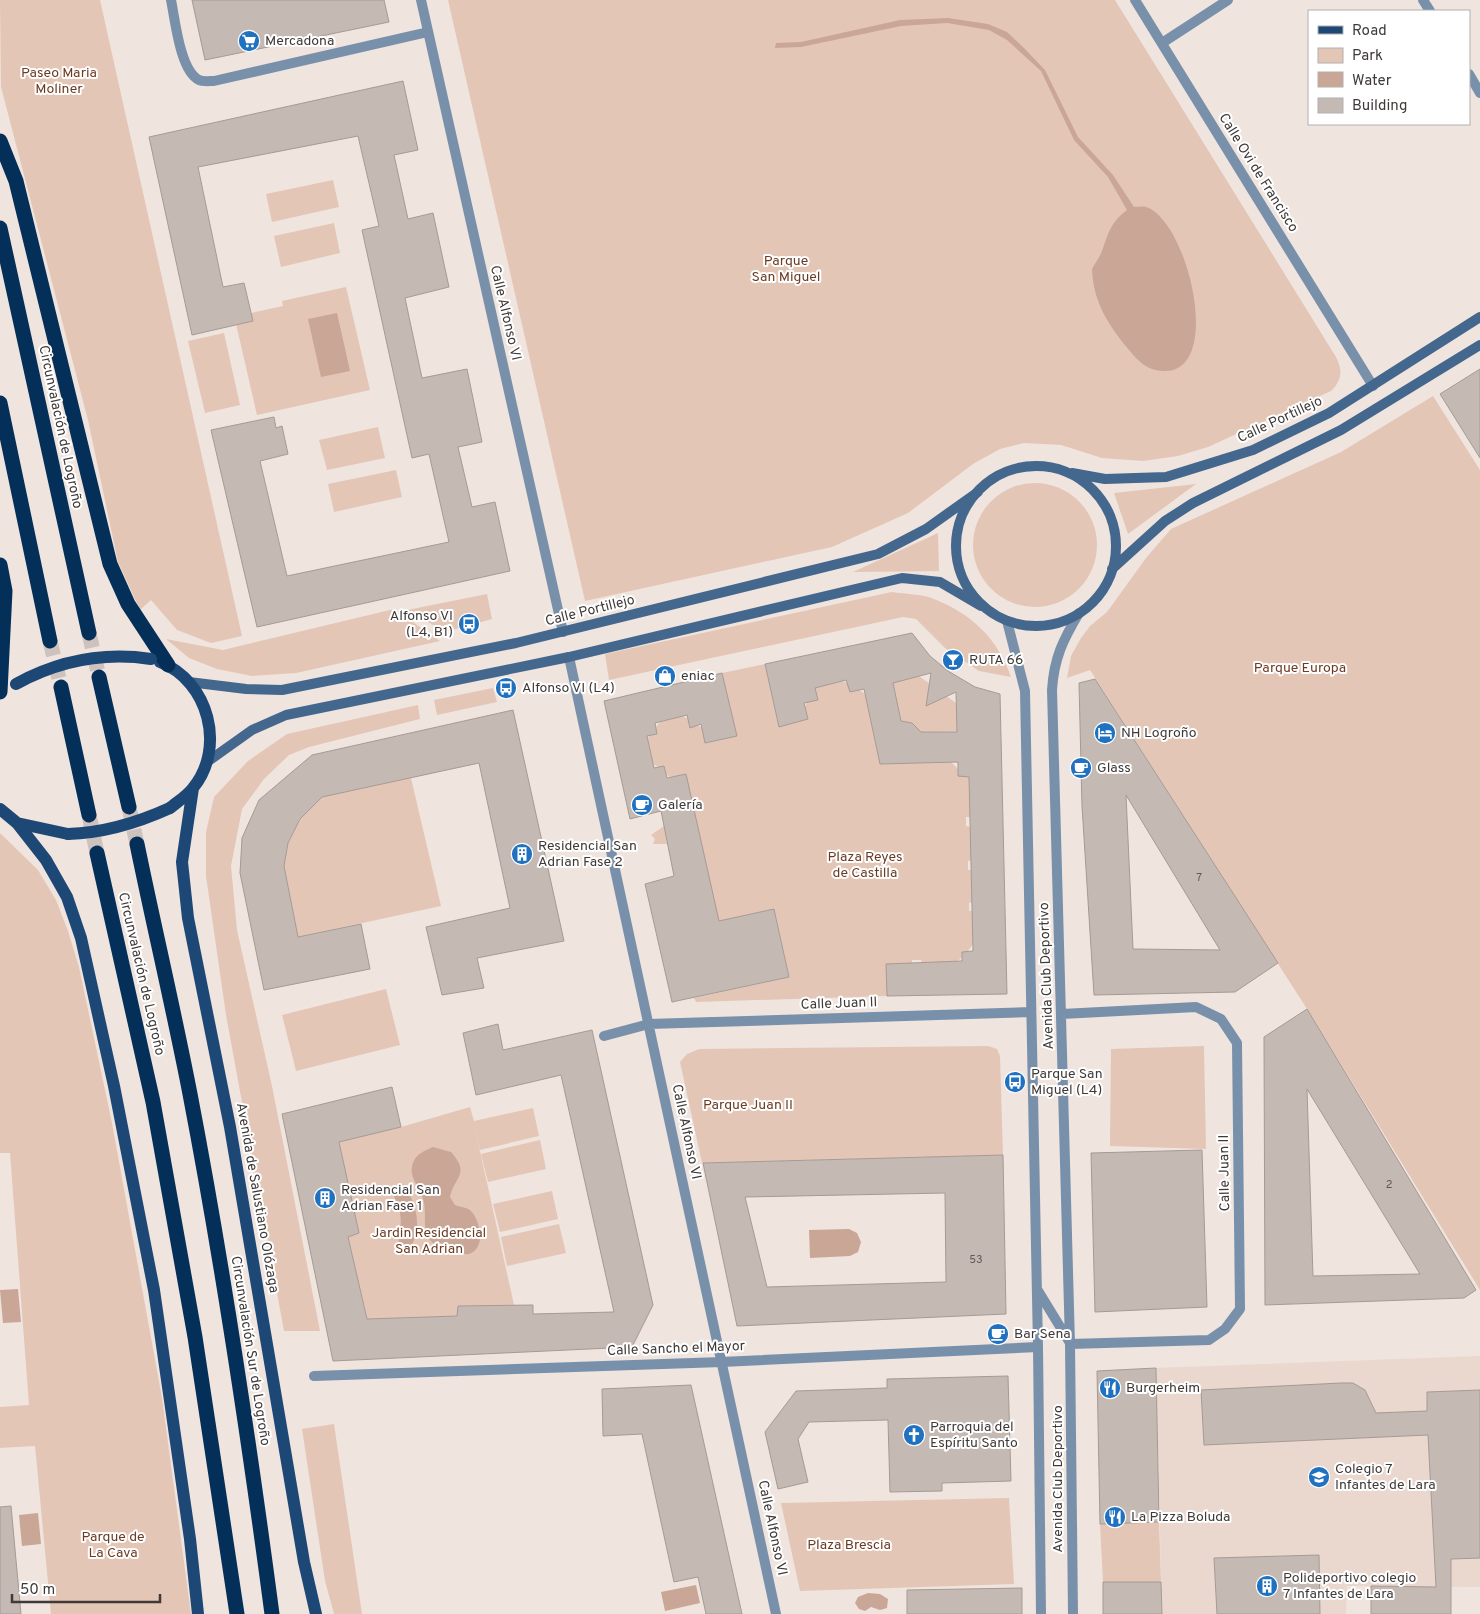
<svg xmlns="http://www.w3.org/2000/svg" width="1480" height="1614" viewBox="0 0 1480 1614" font-family="Overpass,sans-serif">
	<rect width="100%" height="100%" fill="#f0e4de"/>
	<path fill="#ead7ce" d="M 1480,1356 L 1480,1587 L 1347,1586 L 1346,1614 L 1162,1614 L 1156,1368 Z"/>
	<path fill="#e4c6b7" d="M 0,0 L 100,0 L 242,636 L 211,643 L 177,630 L 151,600 L 140,610 L 118,562 L 88,420 L 1,87 Z
		M 448,0 L 1115,0 L 1336,357 C 1343,371 1342,380 1331,391 L 1208,447 L 1178,456 L 1143,461 L 1102,458 L 1061,445 L 1024,443 L 1000,449 L 973,464 L 908,513 L 832,547 L 585,601 Z
		M 333,180 L 339,207 L 272,222 L 266,194 Z
		M 334,223 L 340,253 L 281,267 L 274,236 Z
		M 346,287 L 370,390 L 257,415 L 236,324 L 253,321 L 251,313 L 283,306 L 282,301 Z
		M 224,333 L 240,405 L 205,413 L 188,341 Z
		M 1433,396 L 1480,470 L 1480,1290 L 1307,1009 L 1090,670 L 1067,678 L 1071,656 L 1081,638 L 1090,626 L 1107,612 L 1146,558 L 1171,529 L 1341,452 Z
		M 378,427 L 385,458 L 327,470 L 319,440 Z
		M 396,470 L 402,497 L 334,512 L 328,484 Z
		M973 545a62 62 0 1 1 124 0a62 62 0 1 1-124 0Z
		M 1196,484 L 1128,534 L 1114,493 Z
		M 938,533 L 939,571 L 853,572 Z
		M 892,592 C 905,594 922,594 934,599 C 972,614 998,639 1011,677 L 979,671 L 945,648 L 916,619 L 903,617 L 609,680 L 605,654 Z
		M 487,594 L 492,619 L 445,632 L 407,610 Z
		M 394,609 L 440,641 L 296,673 L 252,676 L 217,669 L 189,658 L 166,639 L 223,650 Z
		M 896,636 L 906,679 L 919,676 L 956,703 L 957,713 L 1000,731 L 916,732 L 901,722 L 883,639 Z
		M 765,664 L 779,727 L 808,719 L 805,706 L 808,700 L 810,689 L 843,681 L 848,684 L 850,692 L 858,689 L 865,694 L 880,764 L 951,762 L 958,769 L 958,776 L 965,776 L 969,772 L 970,817 L 966,817 L 966,826 L 971,827 L 972,860 L 968,861 L 968,870 L 972,870 L 972,902 L 969,903 L 969,911 L 973,911 L 973,944 L 968,951 L 962,952 L 962,957 L 958,961 L 922,963 L 921,960 L 912,960 L 912,964 L 887,996 L 696,1002 L 694,998 L 789,977 L 776,916 L 745,922 L 710,960 L 686,774 L 670,777 L 666,774 L 664,766 L 658,767 L 653,764 L 648,739 L 649,736 L 657,734 L 656,727 L 660,722 L 683,716 L 688,719 L 690,727 L 698,725 L 702,728 L 706,743 L 737,736 L 722,673 Z
		M 493,688 L 497,702 L 437,715 L 434,700 Z
		M 418,705 L 420,719 L 309,747 L 289,755 L 264,779 L 242,809 L 231,866 L 237,930 L 272,1086 L 320,1331 L 284,1331 L 226,1015 L 206,876 L 206,832 L 214,797 L 248,761 L 287,734 Z
		M 411,778 L 441,906 L 298,937 L 284,866 L 288,843 L 300,819 L 322,797 Z
		M 664,826 L 669,836 L 666,837 L 667,844 L 653,844 L 655,839 L 651,835 Z
		M 0,833 L 38,870 L 56,900 L 68,931 L 79,967 L 112,1123 L 162,1398 L 191,1614 L 51,1614 L 35,1446 L 0,1448 L 0,1407 L 29,1405 L 10,1153 L 0,1153 Z
		M 386,989 L 400,1045 L 296,1071 L 282,1015 Z
		M 988,1046 L 997,1049 L 1000,1056 L 1003,1155 L 702,1163 L 680,1062 L 687,1054 L 699,1049 Z
		M 1204,1046 L 1206,1149 L 1110,1146 L 1111,1049 Z
		M 470,1107 L 474,1121 L 533,1108 L 539,1136 L 480,1150 L 474,1124 L 514,1305 L 458,1306 L 457,1316 L 367,1319 L 348,1237 L 359,1233 L 342,1158 L 327,1144 L 401,1127 Z
		M 540,1140 L 546,1169 L 488,1182 L 481,1154 Z
		M 552,1191 L 558,1219 L 500,1232 L 493,1204 Z
		M 559,1224 L 566,1253 L 507,1266 L 501,1237 Z
		M 334,1424 L 362,1614 L 334,1614 L 325,1581 L 302,1429 Z
		M 1009,1498 L 1014,1584 L 800,1591 L 781,1503 Z
		M 1159,1522 L 1161,1582 L 1103,1582 L 1100,1524 Z"/>
	<path fill="#c9a696" d="M 948,18 L 988,24 L 1007,32 L 1024,48 L 1045,70 L 1078,137 L 1113,175 L 1134,207 C 1138,207 1143,206 1146,207 C 1188,220 1225,374 1163,371 C 1148,371 1138,361 1129,350 C 1109,326 1093,302 1092,269 C 1095,263 1100,257 1102,251 C 1109,232 1110,223 1127,210 L 1108,177 L 1074,140 L 1041,71 L 1007,40 L 989,30 L 947,23 L 901,26 L 801,47 L 775,48 L 776,43 L 801,42 L 900,20 Z
		M 337,313 L 350,371 L 321,377 L 308,319 Z
		M 433,1147 L 451,1152 C 471,1174 454,1177 450,1197 L 455,1205 C 460,1207 466,1207 470,1210 C 480,1219 487,1248 469,1254 C 461,1256 456,1247 449,1244 C 444,1243 438,1243 433,1243 C 419,1231 429,1212 422,1196 C 418,1185 408,1176 413,1163 C 416,1154 424,1151 433,1147 Z
		M 400,1184 L 405,1185 C 417,1207 424,1231 407,1252 L 402,1253 L 398,1250 C 399,1223 406,1221 393,1194 L 396,1185 Z
		M 849,1229 L 857,1233 L 861,1242 L 858,1252 L 850,1256 L 810,1258 L 809,1230 Z
		M 18,1289 L 21,1322 L 3,1323 L 0,1290 Z
		M 38,1513 L 41,1544 L 22,1546 L 19,1515 Z
		M 696,1585 L 700,1603 L 665,1611 L 661,1592 Z
		M 868,1593 L 880,1594 L 888,1599 L 887,1608 L 880,1610 L 871,1607 L 865,1611 L 859,1609 L 855,1603 L 858,1597 Z"/>
	<path fill="#c5b9b4" stroke="#a69a95" fill-rule="evenodd" d="M 192,0 L 384,0 L 389,22 L 205,60 Z
		M 403,81 L 418,150 L 394,155 L 408,219 L 433,213 L 449,287 L 405,298 L 422,378 L 467,369 L 482,442 L 458,447 L 472,507 L 495,502 L 510,571 L 257,627 L 211,430 L 274,417 L 276,428 L 282,426 L 288,454 L 260,461 L 287,576 L 449,542 L 429,454 L 412,458 L 362,230 L 379,226 L 358,136 L 198,167 L 223,287 L 244,283 L 253,321 L 192,335 L 149,137 Z
		M 1480,369 L 1480,458 L 1440,394 Z
		M 912,633 L 930,656 L 948,671 L 975,687 L 1000,694 L 1007,994 L 887,996 L 886,964 L 962,961 L 962,952 L 973,951 L 969,777 L 958,776 L 958,762 L 880,764 L 864,689 L 850,692 L 846,680 L 815,688 L 818,700 L 804,703 L 808,719 L 779,727 L 765,664 ZM 931,673 L 926,706 L 956,692 L 957,732 L 921,732 L 912,723 L 901,721 L 893,683 Z
		M 722,673 L 737,736 L 705,743 L 701,724 L 690,728 L 687,715 L 655,723 L 657,734 L 647,736 L 654,768 L 664,766 L 667,778 L 686,774 L 719,921 L 774,909 L 789,977 L 672,1002 L 645,884 L 674,876 L 661,811 L 630,819 L 604,701 Z
		M 1095,679 L 1278,963 L 1235,992 L 1094,995 L 1082,806 L 1079,683 ZM 1126,795 L 1220,950 L 1133,949 Z
		M 513,710 L 564,941 L 477,958 L 484,988 L 442,995 L 426,927 L 510,908 L 479,763 L 322,797 L 300,819 L 288,843 L 284,866 L 298,937 L 361,924 L 370,969 L 264,990 L 240,873 L 242,838 L 259,800 L 312,755 Z
		M 1307,1009 L 1476,1290 L 1464,1298 L 1265,1305 L 1264,1037 ZM 1307,1089 L 1420,1274 L 1313,1276 Z
		M 498,1024 L 503,1050 L 592,1030 L 653,1305 L 632,1347 L 333,1361 L 282,1114 L 392,1087 L 401,1127 L 339,1142 L 359,1233 L 348,1237 L 367,1319 L 457,1316 L 458,1306 L 533,1305 L 533,1314 L 614,1312 L 561,1075 L 476,1095 L 463,1033 Z
		M 1202,1150 L 1207,1307 L 1095,1312 L 1091,1153 Z
		M 1003,1155 L 1006,1314 L 737,1326 L 703,1163 ZM 945,1193 L 946,1282 L 767,1287 L 745,1197 Z
		M 1156,1368 L 1159,1522 L 1100,1524 L 1097,1371 Z
		M 1008,1376 L 1011,1481 L 942,1483 L 942,1491 L 890,1492 L 888,1420 L 809,1422 L 798,1439 L 808,1482 L 778,1489 L 765,1432 L 796,1391 L 887,1388 L 887,1379 Z
		M 1341,1383 L 1353,1383 L 1365,1390 L 1376,1413 L 1427,1411 L 1427,1392 L 1480,1390 L 1480,1558 L 1451,1559 L 1451,1614 L 1371,1614 L 1371,1586 L 1436,1587 L 1428,1435 L 1204,1445 L 1201,1390 Z
		M 691,1385 L 742,1614 L 706,1614 L 698,1577 L 674,1582 L 642,1434 L 603,1436 L 602,1389 Z
		M 11,1506 L 21,1614 L 0,1614 L 0,1507 Z
		M 1319,1555 L 1320,1614 L 1217,1614 L 1214,1558 Z
		M 1103,1582 L 1161,1582 L 1162,1614 L 1103,1614 Z
		M 1022,1588 L 1022,1614 L 907,1614 L 907,1590 Z"/>
	<g fill="none" stroke-linecap="round" stroke-linejoin="round">
		<path stroke="#cdc2bd" stroke-width="15" stroke-dasharray="15 8" stroke-linecap="butt" d="M 89,633 L 99,677
			M 50,641 L 61,687
			M 129,807 L 137,844
			M 89,815 L 97,853"/>
		<path stroke="#7990ab" stroke-width="10" d="M 171,0 C 175,19 180,71 199,80 C 203,82 210,81 214,81 L 428,32
			M 604,1036 L 649,1024"/>
		<path stroke="#7990ab" stroke-width="10" d="M 421,0 L 563,632
			M 1135,0 L 1373,386
			M 1423,0 L 1430,11
			M 1162,43 L 1228,0
			M 1469,74 L 1480,93
			M 1007,621 L 1025,691 L 1038,1347 L 1041,1614
			M 569,657 L 776,1614
			M 1062,1014 L 1196,1007 L 1221,1019 L 1237,1043 L 1240,1309 L 1225,1329 L 1209,1340 L 1070,1344
			M 649,1024 L 1031,1012
			M 1037,1289 L 1070,1343
			M 314,1376 L 722,1362 L 1038,1347
			M 1073,1614 L 1070,1344 L 1052,690 C 1054,658 1063,640 1079,613"/>
		<path stroke="#44678d" stroke-width="10" d="M956 546a80 80 0 1 1 160 0a80 80 0 1 1-160 0Z
			M 1072,473 L 1105,479 L 1166,477 L 1253,450 L 1329,413 L 1480,317
			M 1112,569 L 1165,521 L 1193,503 L 1341,430 L 1480,345
			M 189,682 L 246,689 L 282,690 L 516,643 L 878,554 L 926,529 L 978,492
			M 207,762 L 252,730 L 286,715 L 569,657 L 902,578 L 940,582 L 981,606"/>
		<path stroke="#1d4876" stroke-width="12" d="M 160,662 C 209,681 226,748 193,788 C 187,796 177,802 170,808
			M 193,788 L 182,862 L 188,918 L 230,1127 L 304,1562 L 316,1614
			M 0,809 L 17,823 L 68,834
			M 17,823 L 46,860 L 67,897 L 81,938 L 114,1086 L 154,1290 L 190,1539 L 198,1614"/>
		<path stroke="#042f58" stroke-width="15" d="M 0,141 L 16,181 L 110,564 L 128,604 L 168,665
			M 0,228 L 89,633
			M 0,403 L 50,641
			M 0,565 L 5,591 L 0,692
			M 99,677 L 129,807
			M 61,687 L 89,815
			M 137,844 C 154,927 174,1011 190,1094 C 223,1266 249,1440 272,1614
			M 97,853 L 153,1102 L 195,1337 L 237,1614"/>
		<path stroke="#1d4876" stroke-width="12" d="M 16,684 C 58,661 104,652 151,659
			M 68,834 C 104,833 137,823 170,808"/>
	</g>
	<defs>
		<g id="supermarket-disc" transform="scale(1.125)"><circle r="9.5" fill="#2071bf" stroke="#fff"/><path d="M-6-5.5h2.5l.6 2H6L4.5 2H-2.5L-4.4-4H-6ZM-1.5 3.2a1.3 1.3 0 1 0 .1 0ZM3 3.2a1.3 1.3 0 1 0 .1 0Z" fill="#fff"/></g>
		<g id="bus-disc" transform="scale(1.125)"><circle r="9.5" fill="#2071bf" stroke="#fff"/><path d="M-5-6H5V4H4V6H2V4H-2V6H-4V4H-5ZM-3.5-4V0h7V-4ZM-3.5 1.2v1.5H-2V1.2ZM2 1.2v1.5H3.5V1.2Z" fill="#fff"/></g>
		<g id="bar-disc" transform="scale(1.125)"><circle r="9.5" fill="#2071bf" stroke="#fff"/><path d="M-6-5H6L.8 .8V4.5H3.5V6h-7V4.5H-.8V.8Z" fill="#fff"/></g>
		<g id="shop-disc" transform="scale(1.125)"><circle r="9.5" fill="#2071bf" stroke="#fff"/><path d="M-5-2.5h2.3a2.7 3.5 0 0 1 5.4 0H5L5.5 6h-11ZM-1.5-2.5h3a1.5 2.3 0 0 0-3 0Z" fill="#fff"/></g>
		<g id="hotel-disc" transform="scale(1.125)"><circle r="9.5" fill="#2071bf" stroke="#fff"/><path d="M-6-4.5h1.5V1H6V5H4.5V3h-9V5H-6ZM-4 0a1.8 1.8 0 1 1 3.6 0ZM.5 0V-2.5h3Q6-2.5 6 0Z" fill="#fff"/></g>
		<g id="cafe-disc" transform="scale(1.125)"><circle r="9.5" fill="#2071bf" stroke="#fff"/><path d="M-5.5-4.5H6V0H3Q3 3.5 0 3.5H-2.5Q-5.5 3.5-5.5 0ZM3-3.2v2h1.7v-2ZM-6 4.5H4V6H-6Z" fill="#fff"/></g>
		<g id="building-disc" transform="scale(1.125)"><circle r="9.5" fill="#2071bf" stroke="#fff"/><path d="M-4-6H4V6H1V3H-1V6H-4ZM-2.5-4.3h1.7v1.8h-1.7ZM.8-4.3h1.7v1.8H.8ZM-2.5-1h1.7V.8h-1.7ZM.8-1h1.7V.8H.8Z" fill="#fff"/></g>
		<g id="restaurant-disc" transform="scale(1.125)"><circle r="9.5" fill="#2071bf" stroke="#fff"/><path d="M-5-6h1v4h1v-4h1v4h1v-4h1v5L-1.5 .5V6h-2V.5L-5-1ZM5-6V6H3V1.5H1.5Q1.5-4 5-6Z" fill="#fff"/></g>
		<g id="church-disc" transform="scale(1.125)"><circle r="9.5" fill="#2071bf" stroke="#fff"/><path d="M-1.2-6h2.4v3.5h3.3v2.4h-3.3V6h-2.4V-.1h-3.3v-2.4h3.3Z" fill="#fff"/></g>
		<g id="school-disc" transform="scale(1.125)"><circle r="9.5" fill="#2071bf" stroke="#fff"/><path d="M0-5L7-2L0 1L-7-2ZM-4 1L0 2.5L4 1V4Q0 6-4 4Z" fill="#fff"/></g>
	</defs>
	<g fill-rule="evenodd">
		<use href="#supermarket-disc" x="249" y="41"/>
		<use href="#bus-disc" x="469" y="624"/>
		<use href="#bar-disc" x="953" y="660"/>
		<use href="#shop-disc" x="665" y="676"/>
		<use href="#bus-disc" x="506" y="688"/>
		<use href="#hotel-disc" x="1105" y="733"/>
		<use href="#cafe-disc" x="1081" y="768"/>
		<use href="#cafe-disc" x="642" y="805"/>
		<use href="#building-disc" x="522" y="854"/>
		<use href="#bus-disc" x="1015" y="1082"/>
		<use href="#building-disc" x="325" y="1198"/>
		<use href="#cafe-disc" x="998" y="1334"/>
		<use href="#restaurant-disc" x="1110" y="1388"/>
		<use href="#church-disc" x="914" y="1435"/>
		<use href="#school-disc" x="1319" y="1477"/>
		<use href="#restaurant-disc" x="1115" y="1517"/>
		<use href="#building-disc" x="1267" y="1586"/>
	</g>
	<g text-anchor="middle" dominant-baseline="central" stroke-width="4" stroke-linejoin="round" paint-order="stroke">
		<g font-size="11" fill="#605a57">
			<text x="1199" y="878">7</text>
			<text x="1389" y="1185">2</text>
			<text x="976" y="1260">53</text>
		</g>
		<g font-size="14" fill="#3f3a38" stroke="#fff" text-anchor="start">
			<text x="265" y="41">Mercadona</text>
			<text x="453" y="616" text-anchor="end">Alfonso VI<tspan x="453" dy="16">(L4, B1)</tspan></text>
			<text x="969" y="660">RUTA 66</text>
			<text x="681" y="676">eniac</text>
			<text x="522" y="688">Alfonso VI (L4)</text>
			<text x="1121" y="733">NH Logroño</text>
			<text x="1097" y="768">Glass</text>
			<text x="658" y="805">Galería</text>
			<text x="538" y="846">Residencial San<tspan x="538" dy="16">Adrian Fase 2</tspan></text>
			<text x="1031" y="1074">Parque San<tspan x="1031" dy="16">Miguel (L4)</tspan></text>
			<text x="341" y="1190">Residencial San<tspan x="341" dy="16">Adrian Fase 1</tspan></text>
			<text x="1014" y="1334">Bar Sena</text>
			<text x="1126" y="1388">Burgerheim</text>
			<text x="930" y="1427">Parroquia del<tspan x="930" dy="16">Espíritu Santo</tspan></text>
			<text x="1335" y="1469">Colegio 7<tspan x="1335" dy="16">Infantes de Lara</tspan></text>
			<text x="1131" y="1517">La Pizza Boluda</text>
			<text x="1283" y="1578">Polideportivo colegio<tspan x="1283" dy="16">7 Infantes de Lara</tspan></text>
		</g>
		<g font-size="14" fill="#6b3b23" stroke="#fff">
			<text x="59" y="73">Paseo Maria<tspan x="59" dy="16">Moliner</tspan></text>
			<text x="786" y="261">Parque<tspan x="786" dy="16">San Miguel</tspan></text>
			<text x="1300" y="668">Parque Europa</text>
			<text x="865" y="857">Plaza Reyes<tspan x="865" dy="16">de Castilla</tspan></text>
			<text x="748" y="1105">Parque Juan II</text>
			<text x="429" y="1233">Jardin Residencial<tspan x="429" dy="16">San Adrian</tspan></text>
			<text x="113" y="1537">Parque de<tspan x="113" dy="16">La Cava</tspan></text>
			<text x="849" y="1545">Plaza Brescia</text>
		</g>
		<g font-size="14" fill="#3f3a38" stroke="#fff">
			<text transform="translate(1258 173) rotate(58)">Calle Ovi de Francisco</text>
			<text transform="translate(505 313) rotate(77)">Calle Alfonso VI</text>
			<text transform="translate(1280 420) rotate(-25)">Calle Portillejo</text>
			<text transform="translate(60 427) rotate(78)">Circunvalación de Logroño</text>
			<text transform="translate(590 611) rotate(-14)">Calle Portillejo</text>
			<text transform="translate(141 974) rotate(77)">Circunvalación de Logroño</text>
			<text transform="translate(1047 976) rotate(-92)">Avenida Club Deportivo</text>
			<text transform="translate(839 1004) rotate(-2)">Calle Juan II</text>
			<text transform="translate(686 1132) rotate(78)">Calle Alfonso VI</text>
			<text transform="translate(1225 1173) rotate(-91)">Calle Juan II</text>
			<text transform="translate(257 1198) rotate(80)">Avenida de Salustiano Olózaga</text>
			<text transform="translate(676 1349) rotate(-2)">Calle Sancho el Mayor</text>
			<text transform="translate(250 1351) rotate(81)">Circunvalación Sur de Logroño</text>
			<text transform="translate(1058 1479) rotate(-90)">Avenida Club Deportivo</text>
			<text transform="translate(772 1528) rotate(78)">Calle Alfonso VI</text>
		</g>
	</g>
	<rect x="1308" y="10" width="162" height="115" fill="#ffffff" stroke="#b2b0af"/>
	<rect x="1318" y="26" width="25" height="8" fill="#1d4876" stroke="#b2b0af"/>
	<text x="1352" y="35" font-size="15" fill="#3f3a38">Road</text>
	<rect x="1318" y="48" width="25" height="15" fill="#e4c6b7" stroke="#b2b0af"/>
	<text x="1352" y="60" font-size="15" fill="#3f3a38">Park</text>
	<rect x="1318" y="72" width="25" height="15" fill="#c9a696" stroke="#b2b0af"/>
	<text x="1352" y="85" font-size="15" fill="#3f3a38">Water</text>
	<rect x="1318" y="98" width="25" height="15" fill="#c5b9b4" stroke="#b2b0af"/>
	<text x="1352" y="110" font-size="15" fill="#3f3a38">Building</text>
	<path d="M12 1594v8h148v-8" fill="none" stroke="#3f3a38" stroke-width="2.5"/>
	<text x="20" y="1594" font-size="15" fill="#3f3a38" stroke="#ffffff" stroke-width="4" paint-order="stroke">50 m</text>
</svg>
